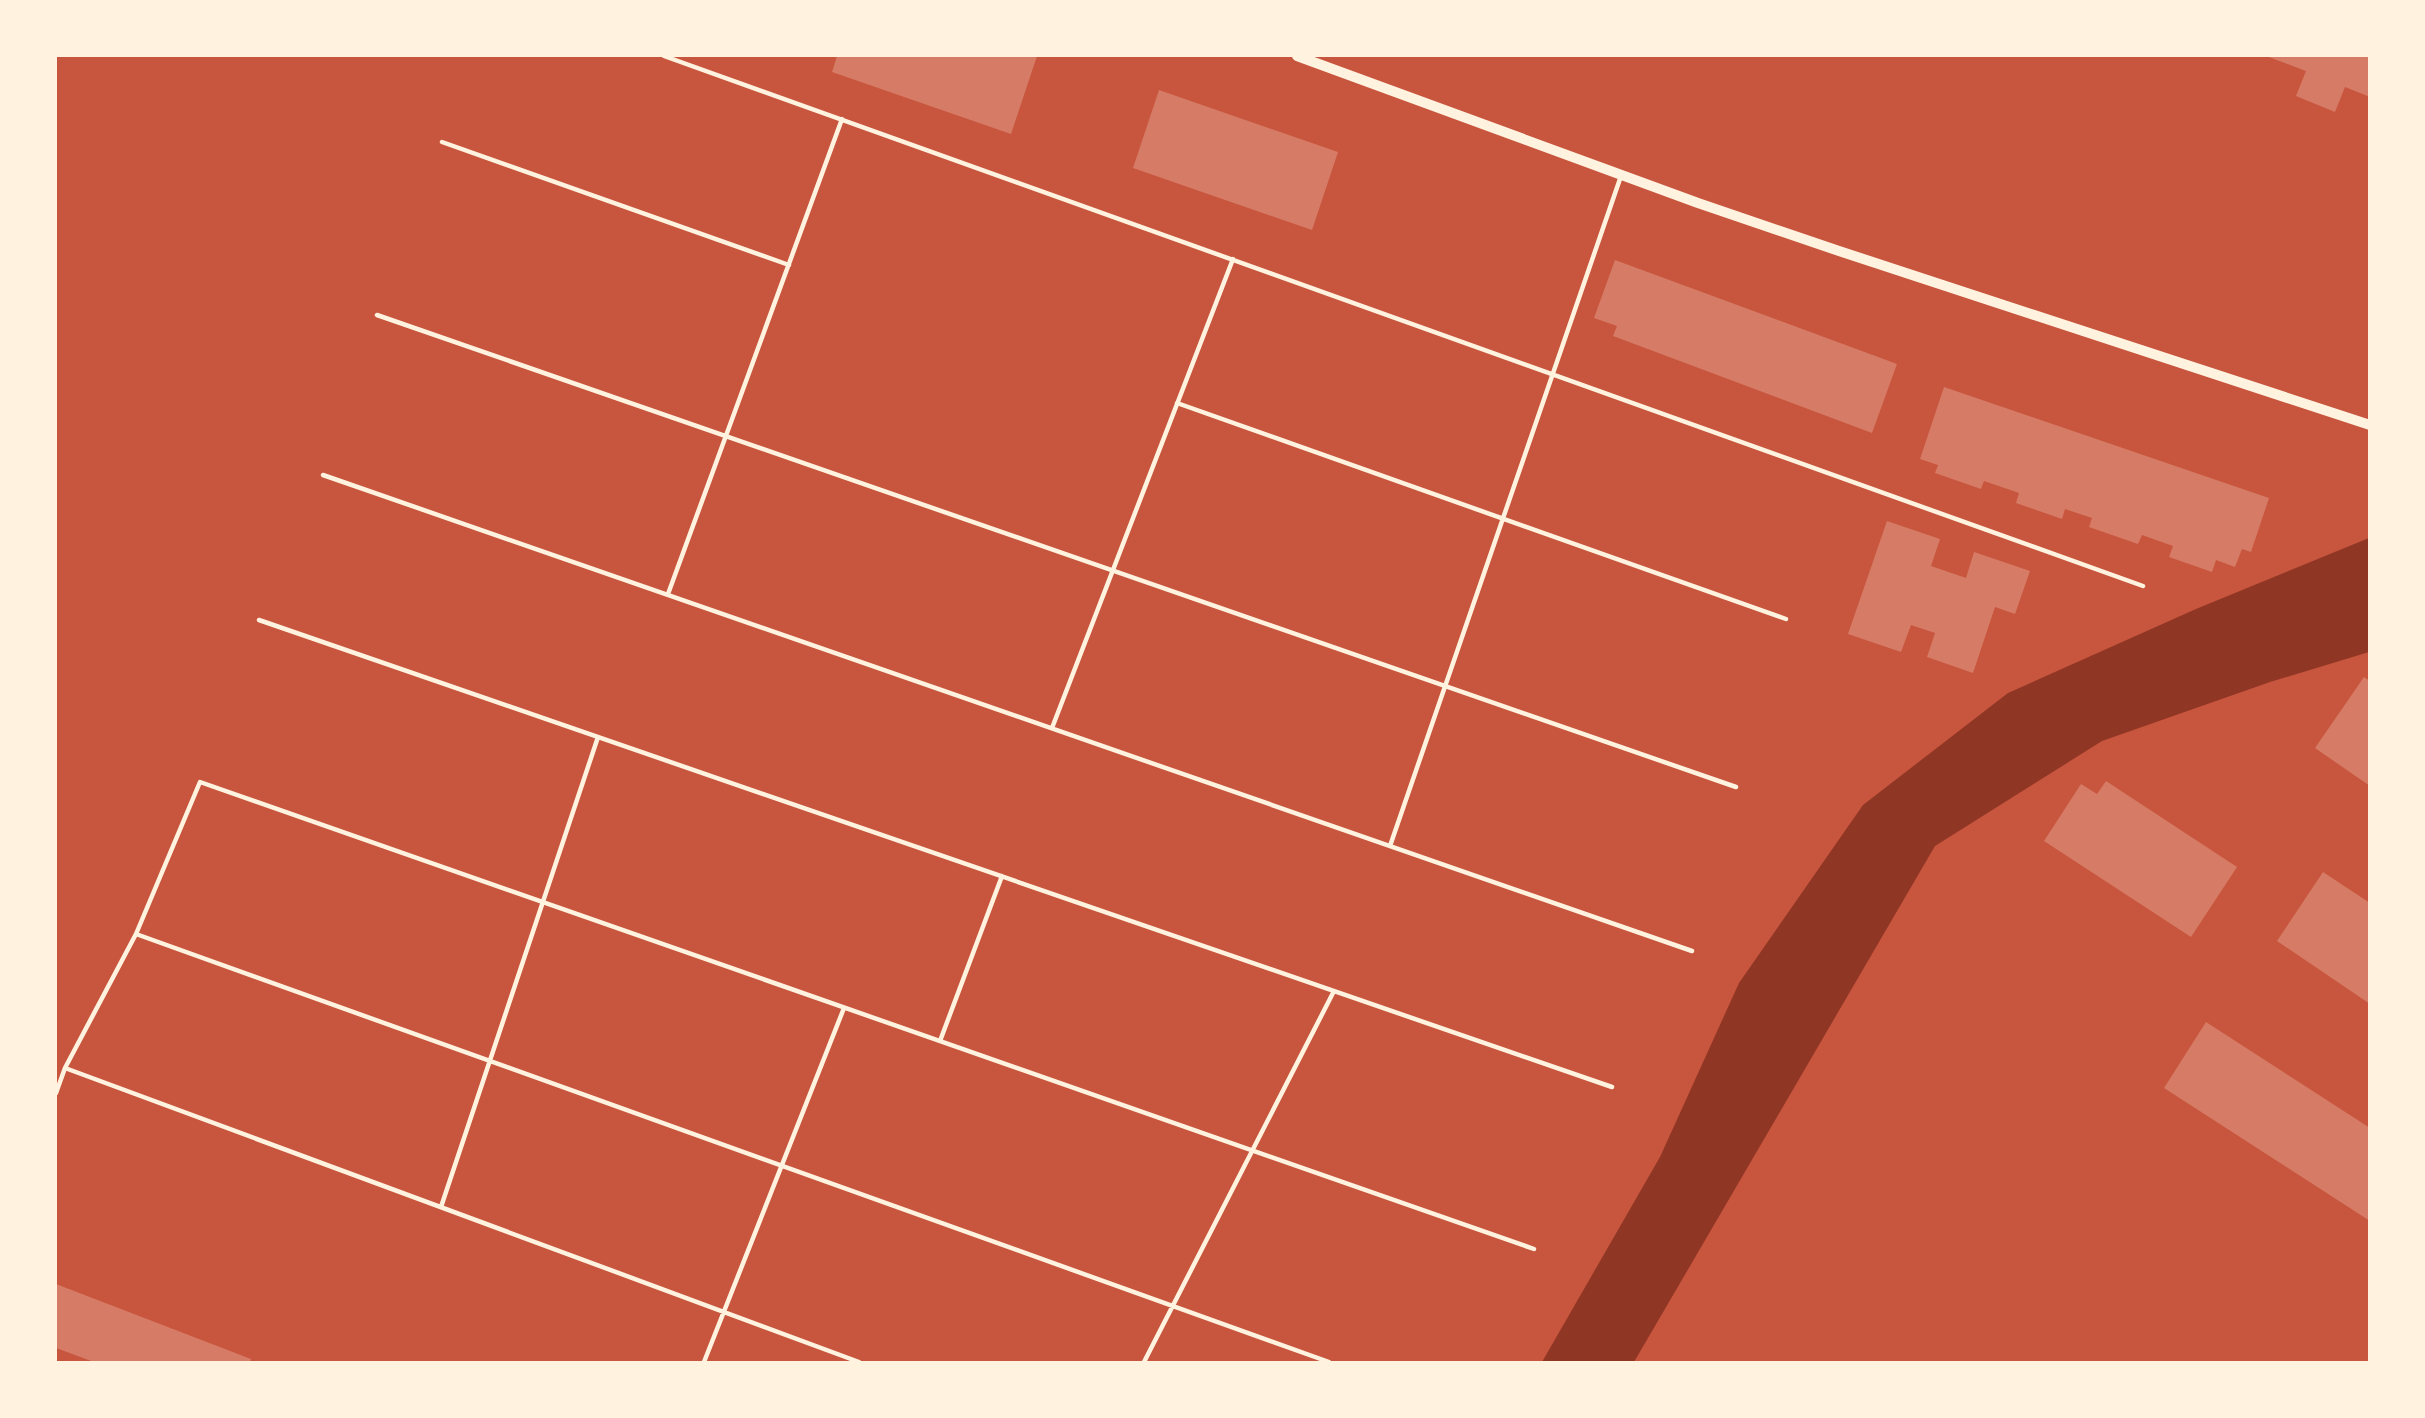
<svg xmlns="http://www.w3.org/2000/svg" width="2425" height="1418" viewBox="0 0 2425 1418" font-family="'Noto Serif',serif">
	<rect width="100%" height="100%" fill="#c8553d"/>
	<path fill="#8f3625" d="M 2369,538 L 2369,652 L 2270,682 L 2102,741 L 1935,846 L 1634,1362 L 1542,1362 L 1660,1157 L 1739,983 L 1863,805 L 2008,693 L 2196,609 Z"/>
	<path fill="#d67c66" d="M 837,56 L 1037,56 L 1011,134 L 832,72 Z
		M 2266,56 L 2370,56 L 2370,97 L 2345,87 L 2335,112 L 2296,96 L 2306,71 Z
		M 1159,90 L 1338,152 L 1312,230 L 1133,168 Z
		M 1615,260 L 1897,364 L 1872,433 L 1613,336 L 1617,326 L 1594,318 Z
		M 1944,387 L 2269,498 L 2251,552 L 2242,549 L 2235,567 L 2216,560 L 2212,572 L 2169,557 L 2173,546 L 2142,535 L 2138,544 L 2089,527 L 2092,518 L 2065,509 L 2062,519 L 2016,503 L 2019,493 L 1984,481 L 1981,489 L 1935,473 L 1938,465 L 1920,459 Z
		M 1887,521 L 1940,539 L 1931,566 L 1966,578 L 1974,552 L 2030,571 L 2015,614 L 1995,607 L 1973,673 L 1927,657 L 1935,633 L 1911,625 L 1901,652 L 1848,634 Z
		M 2364,677 L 2370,681 L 2370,786 L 2315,748 Z
		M 2106,781 L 2237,867 L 2191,937 L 2044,841 L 2081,784 L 2097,794 Z
		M 2323,872 L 2370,903 L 2370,1004 L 2277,941 Z
		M 2206,1022 L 2370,1128 L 2370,1221 L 2164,1088 Z
		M 56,1284 L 251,1359 L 250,1362 L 94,1362 L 56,1348 Z"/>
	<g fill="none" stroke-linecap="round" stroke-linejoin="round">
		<path stroke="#fff3e0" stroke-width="4.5" d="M 664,56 L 2143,586
			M 442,142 L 789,265
			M 377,315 L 1736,787
			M 1177,403 L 1786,619
			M 323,475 L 1692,951
			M 668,594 L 842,119
			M 259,620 L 1612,1087
			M 1052,728 L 1233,259
			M 1390,846 L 1621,176
			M 136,934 L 1329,1362
			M 940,1041 L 1002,876
			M 65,1068 L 859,1362
			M 56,1093 L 65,1068 L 136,934 L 200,782 L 1534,1249
			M 441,1207 L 598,737
			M 704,1362 L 844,1008
			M 1144,1362 L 1334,991"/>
		<path stroke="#fff3e0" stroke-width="10" d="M 1297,56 L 1698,203 L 1839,251 L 2370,425"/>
	</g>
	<rect width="2425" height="1418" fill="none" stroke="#fff3e0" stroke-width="114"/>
</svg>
